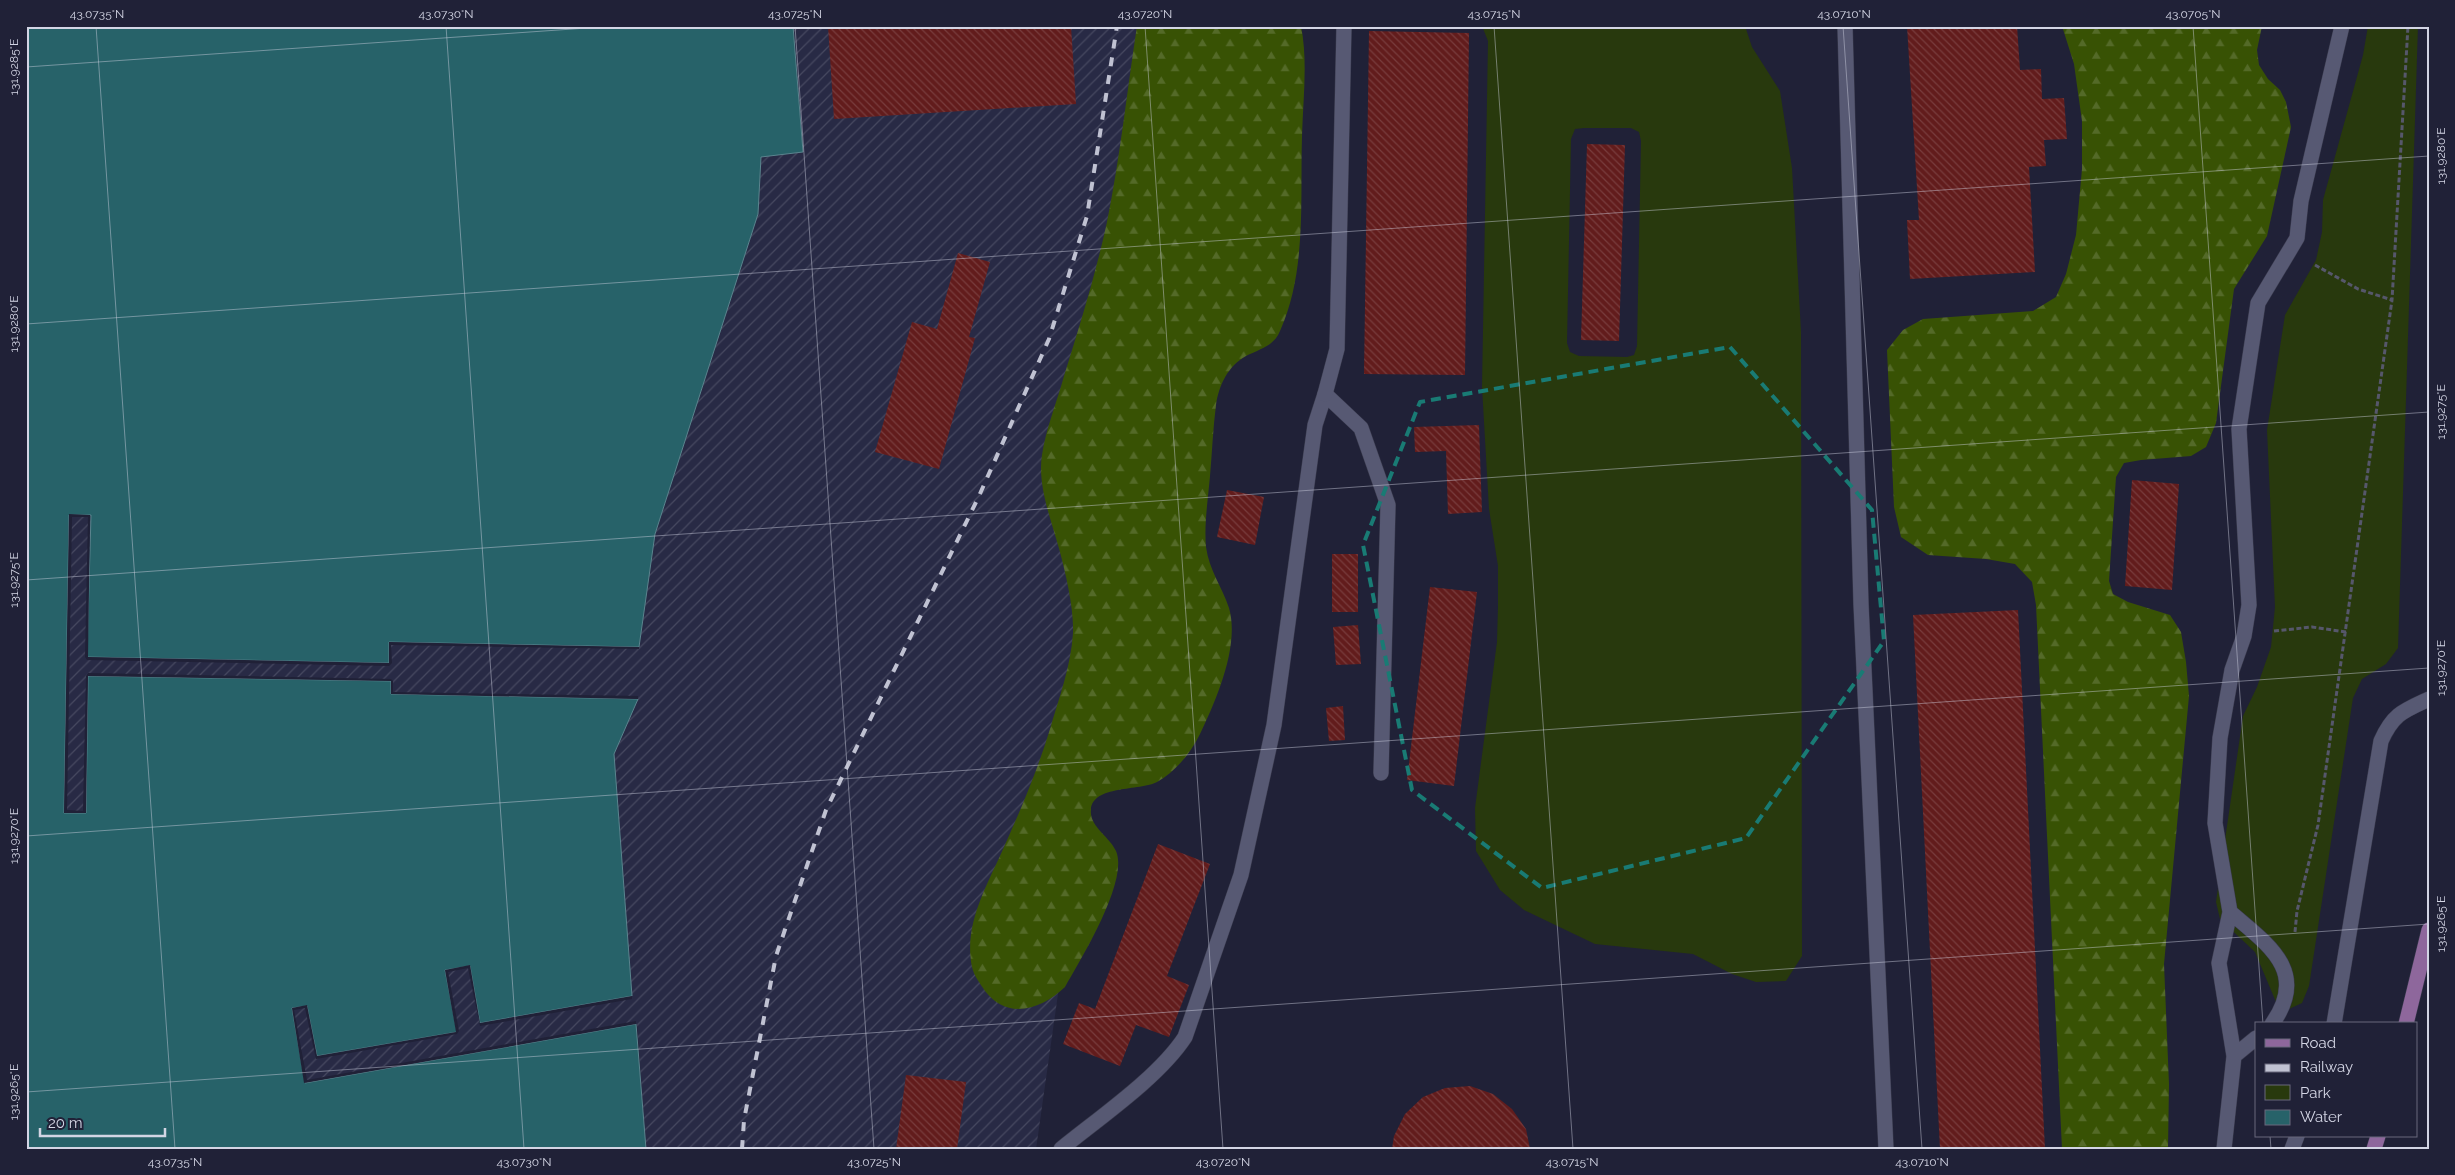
<svg xmlns="http://www.w3.org/2000/svg" width="2455" height="1175" viewBox="0 0 2455 1175" font-family="Raleway,sans-serif">
	<defs>
		<pattern id="industrial-furrows" width="10" height="10" patternUnits="userSpaceOnUse" patternTransform="scale(1.25)"><rect width="10" height="10" fill="#282a45"/><path d="M-1 1l2-2M0 10L10 0M9 11l2-2" fill="none" stroke="#464860"/></pattern>
		<pattern id="forest-firs" width="22" height="20" patternUnits="userSpaceOnUse" patternTransform="scale(1.25)"><rect width="22" height="20" fill="#385204"/><path d="M5 1l3.5 6h-7zM16 11l3.5 6h-7z" fill="#546a28"/></pattern>
		<pattern id="building-back-hatch" width="6" height="6" patternUnits="userSpaceOnUse" patternTransform="scale(1.25)"><rect width="6" height="6" fill="#621c1c"/><path d="M-1 5l2 2M0 0l6 6M5-1l2 2" fill="none" stroke="#783c3d"/></pattern>
	</defs>
	<rect width="100%" height="100%" fill="#202137"/>
	<path fill="url(#industrial-furrows)" d="M 793,26 L 1180,26 L 1169,212 L 1036,1149 L 646,1149 L 637,1024 L 304,1083 L 292,1008 L 470,965 L 632,996 L 614,754 L 638,699 L 86,813 L 64,813 L 69,514 L 91,514 L 88,657 L 389,642 L 639,647 L 655,534 L 758,214 L 761,156 L 803,151 Z"/>
	<path fill="#28390d" fill-rule="evenodd" d="M 1482,26 L 1745,26 L 1752,47 L 1780,91 L 1792,168 L 1801,332 L 1802,956 L 1786,981 L 1756,982 L 1732,974 L 1693,954 L 1595,944 L 1524,910 L 1500,890 L 1476,851 L 1475,808 L 1497,642 L 1498,606 L 1498,566 L 1489,509 L 1482,387 L 1488,41 ZM 1584,128 L 1631,128 L 1639,132 L 1641,141 L 1637,346 L 1634,355 L 1627,357 L 1579,356 L 1570,352 L 1567,343 L 1571,139 L 1575,129 Z
		M 2368,26 L 2418,26 L 2398,648 L 2386,664 L 2362,679 L 2353,698 L 2309,986 L 2302,1003 L 2287,1010 L 2276,1002 L 2255,952 L 2220,919 L 2216,902 L 2243,716 L 2257,687 L 2271,647 L 2275,607 L 2267,430 L 2285,315 L 2316,260 L 2322,232 L 2323,200 L 2363,55 Z"/>
	<path fill="url(#forest-firs)" d="M 1137,26 L 1301,26 C 1308,61 1303,100 1302,136 C 1300,199 1307,271 1280,331 C 1274,346 1260,349 1246,356 C 1228,366 1219,385 1216,405 C 1213,428 1212,453 1210,476 C 1208,499 1204,524 1206,547 C 1209,570 1222,587 1229,608 C 1240,646 1216,700 1200,734 C 1191,753 1175,772 1157,782 C 1140,791 1092,785 1091,810 C 1089,826 1110,837 1116,851 C 1129,881 1081,959 1065,987 C 1042,1009 1008,1021 985,991 C 980,983 974,976 972,967 C 963,924 988,884 1004,847 C 1021,809 1038,769 1050,729 C 1059,698 1071,666 1073,633 C 1074,609 1066,575 1060,552 C 1052,522 1037,486 1042,455 C 1046,428 1057,402 1064,376 C 1080,325 1096,273 1107,222 C 1120,158 1127,91 1137,26 Z
		M 2062,26 L 2262,26 L 2257,50 L 2259,65 L 2268,79 L 2280,90 L 2286,102 L 2291,127 L 2267,236 L 2234,289 L 2216,423 L 2206,447 L 2191,456 L 2141,460 L 2124,463 L 2116,477 L 2109,581 L 2113,594 L 2128,602 L 2170,615 L 2181,632 L 2186,662 L 2189,696 L 2164,964 L 2169,1084 L 2168,1149 L 2062,1149 L 2036,605 L 2032,582 L 2015,564 L 1986,559 L 1928,555 L 1901,537 L 1894,507 L 1887,350 L 1903,330 L 1923,319 L 2033,311 L 2056,297 L 2066,274 L 2076,235 L 2082,169 L 2082,121 L 2074,64 Z"/>
	<path fill="#276269" stroke="#5b848e" d="M 26,26 L 793,26 L 803,152 L 761,157 L 758,214 L 655,534 L 639,647 L 389,642 L 389,663 L 87,657 L 91,515 L 69,515 L 64,813 L 86,813 L 88,676 L 391,681 L 391,694 L 638,699 L 614,754 L 632,996 L 480,1023 L 470,966 L 445,970 L 457,1032 L 317,1056 L 307,1006 L 292,1008 L 305,1083 L 636,1024 L 646,1149 L 26,1149 Z"/>
	<path fill="#202137" d="M 69,514 L 90,515 L 88,657 L 389,663 L 389,642 L 639,647 L 639,649 L 391,645 L 392,663 L 389,666 L 87,660 L 85,657 L 88,517 L 72,517 L 67,810 L 83,811 L 86,676 L 88,673 L 391,679 L 393,681 L 393,692 L 638,696 L 638,699 L 391,694 L 391,681 L 88,676 L 86,813 L 64,813 Z
		M 470,965 L 480,1023 L 632,996 L 632,999 L 480,1026 L 468,968 L 448,972 L 459,1031 L 457,1034 L 316,1059 L 305,1008 L 294,1010 L 307,1080 L 636,1021 L 636,1024 L 304,1083 L 292,1008 L 307,1005 L 317,1056 L 456,1032 L 445,970 Z"/>
	<path fill="url(#building-back-hatch)" d="M 828,26 L 1071,26 L 1076,104 L 834,119 Z
		M 1907,26 L 2017,26 L 2020,70 L 2041,69 L 2042,99 L 2064,98 L 2067,139 L 2044,140 L 2046,166 L 2029,167 L 2035,272 L 1910,279 L 1907,220 L 1919,220 Z
		M 1369,31 L 1469,33 L 1465,375 L 1364,374 Z
		M 1587,144 L 1625,145 L 1619,341 L 1581,340 Z
		M 958,253 L 990,262 L 969,337 L 975,338 L 939,469 L 875,452 L 912,322 L 937,329 Z
		M 1479,425 L 1482,512 L 1448,514 L 1446,451 L 1415,452 L 1414,427 Z
		M 2132,480 L 2179,484 L 2172,590 L 2125,586 Z
		M 1227,490 L 1264,497 L 1255,545 L 1217,537 Z
		M 1332,554 L 1358,554 L 1358,612 L 1332,612 Z
		M 1430,587 L 1477,592 L 1454,786 L 1407,780 Z
		M 2018,610 L 2045,1149 L 1940,1149 L 1913,615 Z
		M 1358,625 L 1361,664 L 1336,665 L 1333,627 Z
		M 1343,706 L 1345,740 L 1329,741 L 1326,708 Z
		M 1158,844 L 1210,864 L 1167,976 L 1189,985 L 1169,1037 L 1136,1025 L 1120,1066 L 1063,1044 L 1079,1003 L 1095,1009 Z
		M 906,1075 L 966,1082 L 957,1149 L 896,1149 Z
		M 1470,1086 L 1493,1094 L 1512,1109 L 1526,1129 L 1530,1149 L 1392,1149 L 1394,1136 L 1405,1114 L 1423,1097 L 1445,1088 Z"/>
	<g fill="none" stroke-linecap="round" stroke-linejoin="round">
		<g stroke="#3a3b4e" stroke-width="16">
			<path id="lane" d="M 1845,26 L 1861,604 L 1886,1149
				M 2230,912 C 2267,944 2310,971 2272,1024
				M 2334,1024 L 2381,741 C 2393,714 2403,711 2429,699
				M 2234,1056 L 2256,1038
				M 1061,1149 C 1099,1118 1159,1077 1185,1037 L 1241,875 L 1274,725 L 1315,425 L 1325,394 L 1361,428 L 1388,505 L 1381,773
				M 2224,1149 L 2234,1056 L 2219,963 L 2230,912 L 2215,823 L 2220,738 L 2232,670 L 2244,636 L 2249,605 L 2239,429 L 2258,303 L 2297,238 L 2301,201 L 2342,26
				M 2292,1149 L 2297,1136"/>
		</g>
		<g stroke="#3a3b4e" stroke-width="16">
			<path id="street" d="M 1325,394 L 1337,349 L 1344,26"/>
		</g>
		<g stroke="#3a3b4e" stroke-width="16">
			<path id="primary" d="M 2406,1024 L 2429,930
				M 2374,1149 L 2378,1136"/>
		</g>
		<path stroke="#56576b" stroke-width="3" stroke-dasharray="5 2.5" stroke-linecap="butt" d="M 2315,265 L 2358,289 L 2392,300
			M 2274,631 L 2312,627 L 2346,632
			M 2295,932 L 2297,911 L 2318,825 L 2392,300 L 2408,26"/>
		<use href="#lane" stroke="#575973" stroke-width="15"/>
		<use href="#street" stroke="#575973" stroke-width="15"/>
		<use href="#primary" stroke="#8e679c" stroke-width="15"/>
		<path stroke="#c0c2d2" stroke-width="4" stroke-dasharray="9 9" stroke-linecap="butt" d="M 742,1149 L 744,1120 L 776,956 L 826,810 L 979,496 L 1049,339 L 1087,216 L 1117,26"/>
	</g>
	<path fill="none" stroke="#197b74" stroke-width="4" stroke-dasharray="10 6" stroke-linejoin="round" d="M 1730,347 L 1872,510 L 1884,641 L 1746,838 L 1542,888 L 1412,790 L 1363,545 L 1420,402 Z"/>
	<path fill="none" stroke="#d3d5e4" stroke-width="1" stroke-opacity="0.45" d="M 96,26 L 175,1149M 446,26 L 524,1149M 795,26 L 874,1149M 1145,26 L 1223,1149M 1494,26 L 1573,1149M 1843,26 L 1922,1149M 2193,26 L 2263,1024M 26,67 L 616,26M 26,324 L 2429,156M 26,580 L 2429,412M 26,836 L 2429,668M 26,1092 L 2429,924M 2270,1136 L 2271,1149"/>
	<rect width="2455" height="1175" fill="none" stroke="#202137" stroke-width="55"/>
	<rect x="2255" y="1022" width="162" height="115" fill="#202137" stroke="#68697c"/>
	<rect x="2265" y="1039" width="25" height="8" fill="#8e679c" stroke="#68697c"/>
	<text x="2300" y="1048" font-size="15" fill="#d3d5e4">Road</text>
	<rect x="2265" y="1064" width="25" height="8" fill="#c0c2d2" stroke="#68697c"/>
	<text x="2300" y="1072" font-size="15" fill="#d3d5e4">Railway</text>
	<rect x="2265" y="1085" width="25" height="15" fill="#28390d" stroke="#68697c"/>
	<text x="2300" y="1098" font-size="15" fill="#d3d5e4">Park</text>
	<rect x="2265" y="1110" width="25" height="15" fill="#276269" stroke="#68697c"/>
	<text x="2300" y="1122" font-size="15" fill="#d3d5e4">Water</text>
	<path d="M40 1128v8h125v-8" fill="none" stroke="#d3d5e4" stroke-width="2.5"/>
	<text x="48" y="1128" font-size="15" fill="#d3d5e4" stroke="#202137" stroke-width="4" paint-order="stroke">20 m</text>
	<rect x="28" y="28" width="2400" height="1120" fill="none" stroke="#d3d5e4" stroke-width="2"/>
	<g font-size="12" text-anchor="middle" fill="#d3d5e4">
		<text x="97" y="18">43.0735°N</text>
		<text x="446" y="18">43.0730°N</text>
		<text x="795" y="18">43.0725°N</text>
		<text x="1145" y="18">43.0720°N</text>
		<text x="1494" y="18">43.0715°N</text>
		<text x="1844" y="18">43.0710°N</text>
		<text x="2193" y="18">43.0705°N</text>
		<text transform="translate(14 67) rotate(-90)" y="4">131.9285°E</text>
		<text transform="translate(2441 156) rotate(-90)" y="4">131.9280°E</text>
		<text transform="translate(14 324) rotate(-90)" y="4">131.9280°E</text>
		<text transform="translate(2441 412) rotate(-90)" y="4">131.9275°E</text>
		<text transform="translate(14 580) rotate(-90)" y="4">131.9275°E</text>
		<text transform="translate(2441 668) rotate(-90)" y="4">131.9270°E</text>
		<text transform="translate(14 836) rotate(-90)" y="4">131.9270°E</text>
		<text transform="translate(2441 924) rotate(-90)" y="4">131.9265°E</text>
		<text transform="translate(14 1092) rotate(-90)" y="4">131.9265°E</text>
		<text x="175" y="1166">43.0735°N</text>
		<text x="524" y="1166">43.0730°N</text>
		<text x="874" y="1166">43.0725°N</text>
		<text x="1223" y="1166">43.0720°N</text>
		<text x="1572" y="1166">43.0715°N</text>
		<text x="1922" y="1166">43.0710°N</text>
	</g>
</svg>
